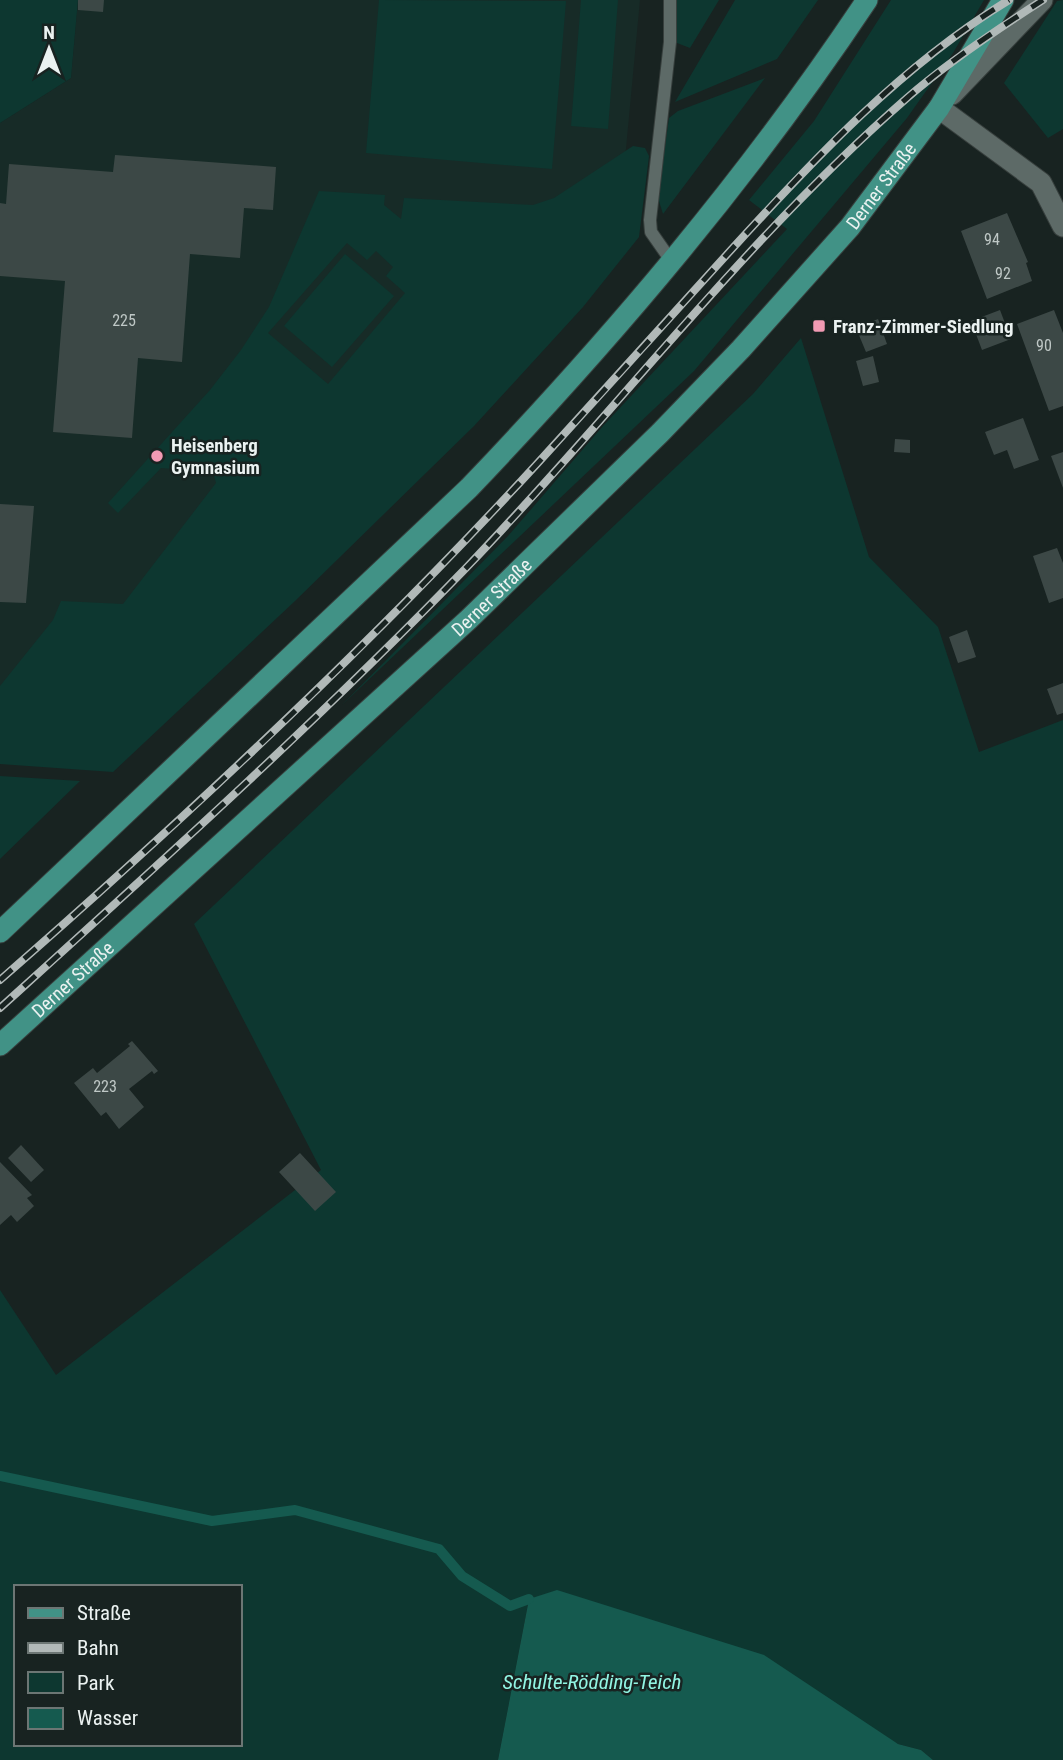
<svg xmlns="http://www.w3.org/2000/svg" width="1063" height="1760" viewBox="0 0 1063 1760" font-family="'Roboto Condensed',sans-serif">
	<rect width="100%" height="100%" fill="#182321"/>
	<path fill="#172b27" d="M 78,0 L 640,0 L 624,170 L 0,742 L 0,123 L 71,78 Z"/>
	<path fill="#0d3730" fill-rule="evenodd" d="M 0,0 L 78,0 L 71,78 L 0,123 Z
		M 379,0 L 566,1 L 552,169 L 366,153 Z
		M 581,0 L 618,0 L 608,129 L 571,126 Z
		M 676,0 L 719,0 L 690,48 L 677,43 Z
		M 735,0 L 818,0 L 777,59 L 675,102 Z
		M 891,0 L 984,0 L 953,53 L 907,118 L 694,371 L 342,705 L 508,536 L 603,426 L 787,229 L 749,200 L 814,121 Z
		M 1063,0 L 1063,129 L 1048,138 L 1004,83 L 1057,1 Z
		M 765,78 L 663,214 L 658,198 L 669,118 L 678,111 Z
		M 633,146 L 645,148 L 649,156 L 639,237 L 583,307 L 474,426 L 295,601 L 113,772 L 0,764 L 0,686 L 53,620 L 61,601 L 123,604 L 216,483 L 213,472 L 161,468 L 118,513 L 108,503 L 210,390 L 241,350 L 269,307 L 319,191 L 385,195 L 384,205 L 401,219 L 404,198 L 533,205 L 554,198 ZM 347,243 L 367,260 L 376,251 L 393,267 L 386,276 L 405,293 L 328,384 L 268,333 Z
		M 345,254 L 394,296 L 332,367 L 284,326 Z
		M 801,338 L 869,557 L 938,627 L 979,752 L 1063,720 L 1063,1760 L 933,1760 L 921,1750 L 898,1744 L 529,1599 L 498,1760 L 0,1760 L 0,1290 L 56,1375 L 321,1170 L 194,924 L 753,394 ZM 16,1587 L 240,1587 L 240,1744 L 16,1744 Z
		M 0,776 L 80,781 L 0,859 Z"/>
	<path fill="#155a4f" d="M 557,1590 L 764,1655 L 898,1744 L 921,1750 L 933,1760 L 498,1760 L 529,1599 Z"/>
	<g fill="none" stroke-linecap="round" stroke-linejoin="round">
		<path stroke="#155a4f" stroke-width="10" d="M 0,1476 L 212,1521 L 295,1510 L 439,1549 L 462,1576 L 510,1606 L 529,1599"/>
	</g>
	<path fill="#3c4846" d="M 78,0 L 104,0 L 103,12 L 78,10 Z
		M 115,155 L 276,167 L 273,210 L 244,208 L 240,258 L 190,254 L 182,362 L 138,358 L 132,438 L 53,432 L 65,281 L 0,276 L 0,203 L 6,204 L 9,164 L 113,172 Z
		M 1007,213 L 1028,262 L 1026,263 L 1032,281 L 987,299 L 961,231 Z
		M 1000,310 L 1011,339 L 982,350 L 971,321 Z
		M 1054,310 L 1063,333 L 1063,406 L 1049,411 L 1017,324 Z
		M 878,319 L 887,344 L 866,352 L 856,328 Z
		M 873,356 L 879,382 L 863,386 L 856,361 Z
		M 1023,418 L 1039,460 L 1014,469 L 1007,450 L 994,455 L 985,432 Z
		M 895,439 L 910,440 L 910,453 L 894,452 Z
		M 1063,452 L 1063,488 L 1051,456 Z
		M 0,504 L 34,506 L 26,603 L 0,602 Z
		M 1057,548 L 1063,563 L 1063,598 L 1049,603 L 1033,556 Z
		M 967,630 L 976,657 L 958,663 L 949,637 Z
		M 1063,683 L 1063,713 L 1057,715 L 1047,689 Z
		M 132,1041 L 158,1071 L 154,1074 L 152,1071 L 129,1089 L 144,1107 L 119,1129 L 106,1112 L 101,1116 L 74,1083 L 93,1068 L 97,1073 L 130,1046 L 128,1044 Z
		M 21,1145 L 44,1170 L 31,1182 L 8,1158 Z
		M 300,1153 L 336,1192 L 315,1211 L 279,1172 Z
		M 0,1162 L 32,1195 L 27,1198 L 34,1206 L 17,1222 L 11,1215 L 0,1225 Z"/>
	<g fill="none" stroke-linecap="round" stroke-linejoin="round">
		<g stroke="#373f3d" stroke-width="14">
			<path id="lane" d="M 670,0 L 670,42 L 650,220 L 651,232 L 672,262"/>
		</g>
		<g stroke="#373f3d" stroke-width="23">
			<path id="street" d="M 939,108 L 1041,183 L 1063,226"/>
		</g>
		<g stroke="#373f3d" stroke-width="23">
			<path id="secondary" d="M 952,94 L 1042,0"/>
		</g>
		<g stroke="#373f3d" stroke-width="23">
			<g id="primary">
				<path d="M 0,932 L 469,488 C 616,334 749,177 867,0"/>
				<path id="s1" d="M 0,1045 L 469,619 L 660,433 L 741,349 L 850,227 L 939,108 L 1003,0"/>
			</g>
		</g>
		<use href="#lane" stroke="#5d6a67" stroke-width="12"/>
		<use href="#street" stroke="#5d6a67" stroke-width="21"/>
		<use href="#secondary" stroke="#5d6a67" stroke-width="21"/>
		<use href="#primary" stroke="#419286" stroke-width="21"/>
		<g stroke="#b1b9b8" stroke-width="8">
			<path id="rail" d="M 0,980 C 187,817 368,648 536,465 C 601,394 666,322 731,250 C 815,158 902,65 1009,0
				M 0,1008 C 159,864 318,721 467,567 C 615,413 745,239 907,98 C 948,62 996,30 1043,0"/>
		</g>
		<use href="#rail" stroke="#182321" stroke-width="5" stroke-dasharray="16" stroke-linecap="butt"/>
	</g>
	<g fill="#f19ab3" stroke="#182321" stroke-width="2.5">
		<rect x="812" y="319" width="14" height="14" rx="3.5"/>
		<circle cx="157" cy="456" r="7"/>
	</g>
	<g text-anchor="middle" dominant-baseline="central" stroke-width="5" stroke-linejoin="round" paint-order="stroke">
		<g font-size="16" fill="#bfc8c6">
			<text x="992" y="239">94</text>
			<text x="1003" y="273">92</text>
			<text x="124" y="320">225</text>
			<text x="1044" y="345">90</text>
			<text x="105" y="1086">223</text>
		</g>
		<g font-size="19" fill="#ebf2f1" stroke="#182321">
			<text stroke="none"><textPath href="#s1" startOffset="1232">Derner Straße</textPath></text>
			<text stroke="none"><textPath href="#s1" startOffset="665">Derner Straße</textPath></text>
			<text stroke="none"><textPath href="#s1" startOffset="98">Derner Straße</textPath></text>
		</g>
		<g font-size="19" font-weight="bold" fill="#ebf2f1" stroke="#182321" text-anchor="start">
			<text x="833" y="326">Franz-Zimmer-Siedlung</text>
			<text x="171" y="445">Heisenberg<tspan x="171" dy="22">Gymnasium</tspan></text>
		</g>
		<g font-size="21" font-style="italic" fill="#91f5e3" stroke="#182321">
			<text x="592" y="1682">Schulte-Rödding-Teich</text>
		</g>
	</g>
	<rect x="14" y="1585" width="228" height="161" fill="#182321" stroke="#6c7674" stroke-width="2"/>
	<rect x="28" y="1608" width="35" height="10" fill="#419286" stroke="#6c7674" stroke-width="2"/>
	<text x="77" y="1620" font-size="21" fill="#ebf2f1">Straße</text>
	<rect x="28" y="1643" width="35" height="10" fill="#b1b9b8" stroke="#6c7674" stroke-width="2"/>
	<text x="77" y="1655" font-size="21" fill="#ebf2f1">Bahn</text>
	<rect x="28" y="1672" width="35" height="21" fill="#0d3730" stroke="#6c7674" stroke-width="2"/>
	<text x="77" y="1690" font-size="21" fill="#ebf2f1">Park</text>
	<rect x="28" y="1708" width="35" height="21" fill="#155a4f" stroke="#6c7674" stroke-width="2"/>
	<text x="77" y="1725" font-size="21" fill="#ebf2f1">Wasser</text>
	<g transform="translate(49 49)" stroke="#182321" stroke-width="5" paint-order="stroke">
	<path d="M0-5L12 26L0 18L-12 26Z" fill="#ebf2f1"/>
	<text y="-10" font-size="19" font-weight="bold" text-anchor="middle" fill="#ebf2f1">N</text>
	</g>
</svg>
